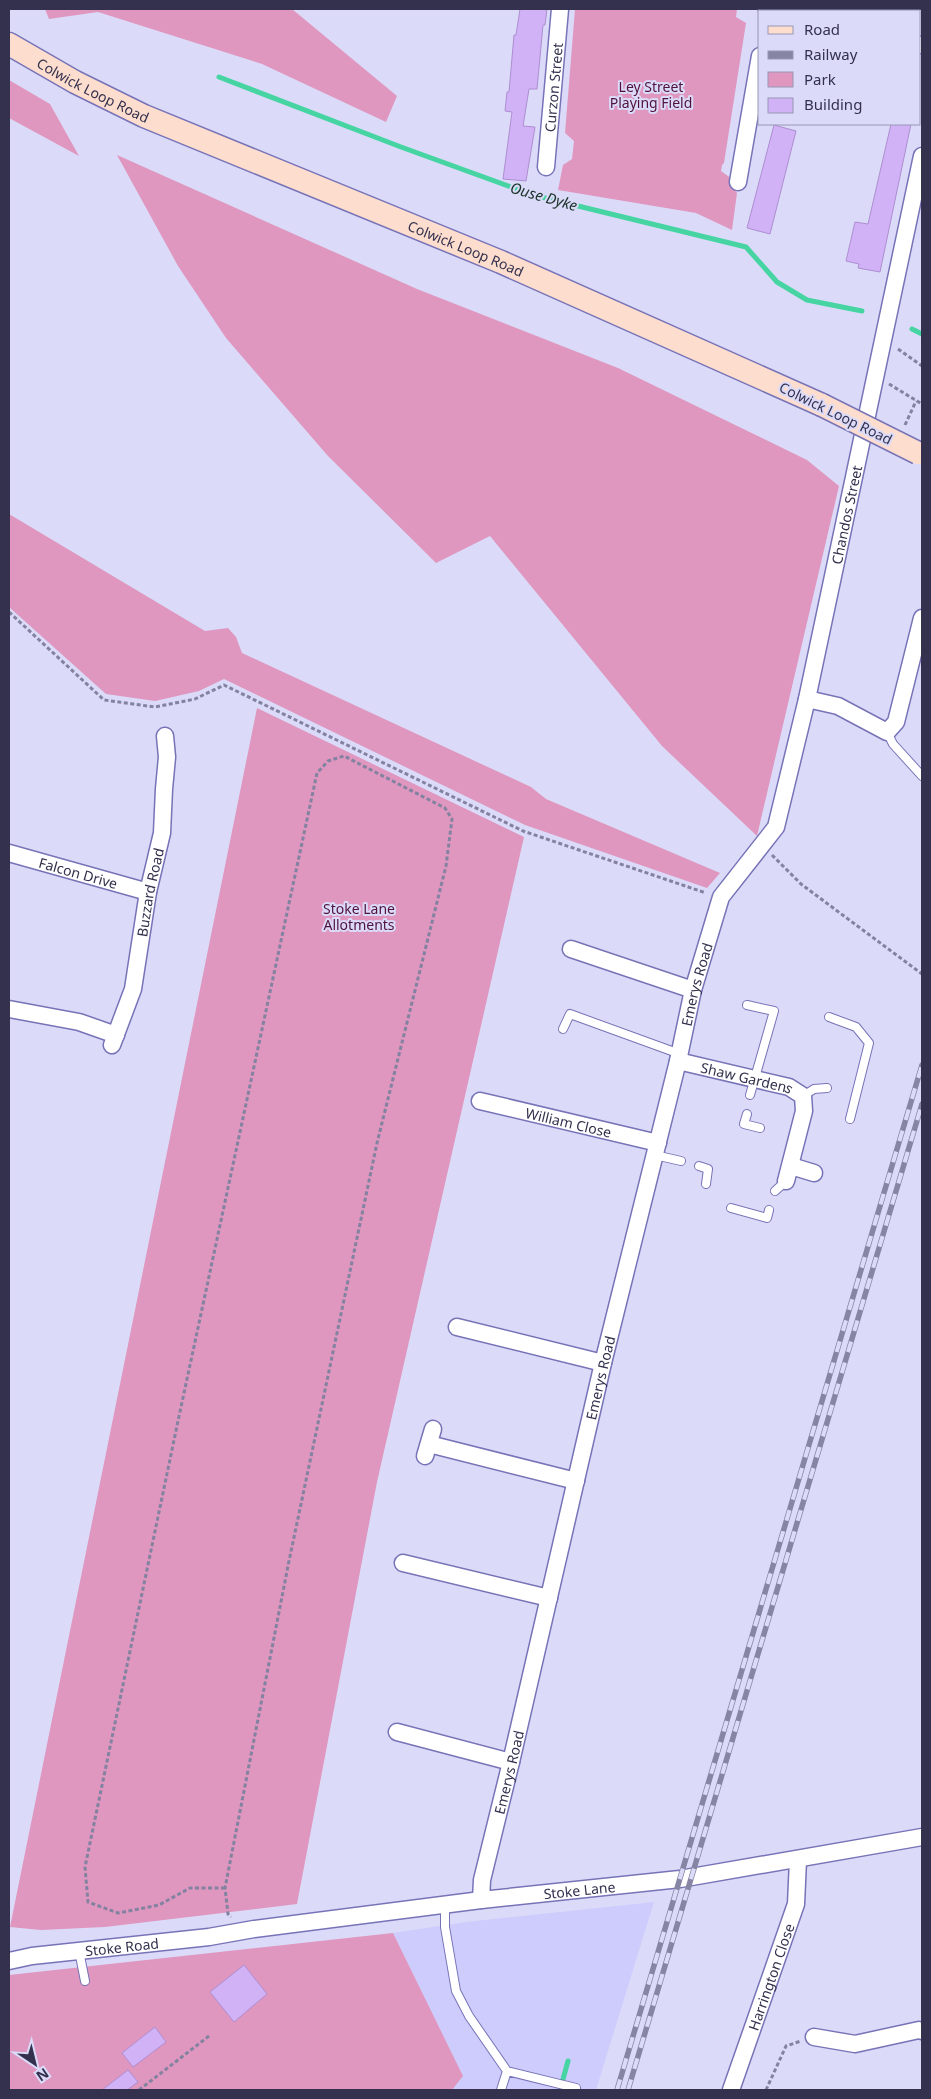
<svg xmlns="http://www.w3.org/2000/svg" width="931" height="2099" viewBox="0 0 931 2099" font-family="'Noto Sans',sans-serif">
	<rect width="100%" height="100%" fill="#dbdbf9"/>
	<path fill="#cdccfd" d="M 654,1902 L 596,2090 L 452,2090 L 463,2076 L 393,1933 L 466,1922 Z"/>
	<path fill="#df97bf" d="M 45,9 L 292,9 L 397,96 L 386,122 L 262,64 L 98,12 L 49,19 Z
		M 575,9 L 737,9 L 736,17 L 746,23 L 724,163 L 722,165 L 721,171 L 732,179 L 733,188 L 737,193 L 732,230 L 696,213 L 558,190 L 563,165 L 572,159 L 574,141 L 565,133 Z
		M 9,80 L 50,104 L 79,156 L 9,118 Z
		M 117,155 L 417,289 L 618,368 L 807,460 L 839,486 L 757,836 L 662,746 L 490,536 L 436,563 L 328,456 L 226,338 L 178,266 Z
		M 9,514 L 205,631 L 228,628 L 236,637 L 242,653 L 531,787 L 546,799 L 720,873 L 707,888 L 525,825 L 224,679 L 199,691 L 155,701 L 106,694 L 9,607 Z
		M 257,708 L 524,837 L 377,1482 L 297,1904 L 105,1927 L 41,1930 L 10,1927 Z
		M 393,1933 L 463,2076 L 452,2090 L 9,2090 L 9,1975 Z"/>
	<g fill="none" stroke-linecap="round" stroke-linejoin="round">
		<path stroke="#45d4a2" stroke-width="5" d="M 219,77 L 401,147 L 533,195 L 746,247 L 777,282 L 807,300 L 862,311
			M 912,329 L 922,334
			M 560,2090 L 568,2061"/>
	</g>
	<path fill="#d2b2f7" stroke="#ad8ed0" d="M 520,9 L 547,9 L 545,25 L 543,25 L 537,89 L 529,89 L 523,126 L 535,127 L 526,181 L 503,179 L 512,112 L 505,111 L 507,92 L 509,92 L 514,35 L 516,35 Z
		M 891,124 L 911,124 L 880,272 L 858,268 L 859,264 L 846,261 L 855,222 L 868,224 Z
		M 774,125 L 796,131 L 770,234 L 747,228 Z
		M 244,1965 L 267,1994 L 234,2022 L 210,1992 Z
		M 155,2027 L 166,2042 L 133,2067 L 122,2053 Z
		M 128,2070 L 138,2082 L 127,2090 L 102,2090 Z"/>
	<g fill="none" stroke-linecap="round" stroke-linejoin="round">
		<g stroke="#7773b7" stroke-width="10">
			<path id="lane" d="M 762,9 L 764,11
				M 887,732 L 893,744 L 922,776
				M 747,1005 L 774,1011 L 750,1095
				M 829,1017 L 856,1027 L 869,1043 L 850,1119
				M 563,1029 L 570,1014 L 680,1054
				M 803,1096 L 814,1089 L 827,1088
				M 747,1114 L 744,1124 L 760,1128
				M 655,1155 L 681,1161
				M 699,1166 L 708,1169 L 706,1184
				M 775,1191 L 786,1181
				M 731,1208 L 767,1218 L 769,1210
				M 445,1905 L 445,1927 L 456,1991 L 469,2016 L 507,2071 L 576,2088
				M 79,1951 L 85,1981
				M 501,2090 L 507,2071"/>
		</g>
		<g stroke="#7773b7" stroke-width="19">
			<g id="street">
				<path d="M 920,45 L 922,45"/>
				<path id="s1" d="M 546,167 L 560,9"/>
				<path d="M 738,182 L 760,56"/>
				<path d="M 807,699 L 838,706 L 887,732 L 896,722 L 922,618"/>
				<path id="s2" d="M 9,853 L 148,892"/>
				<path d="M 571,949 L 693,990"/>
				<path d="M 9,1009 L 79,1022 L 116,1035"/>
				<path id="s3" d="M 112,1045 L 133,989 L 148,892 L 162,833 L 164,789 L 167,757 L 165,736"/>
				<path id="s4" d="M 678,1061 L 789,1087 L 803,1096 L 804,1111 L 786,1181"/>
				<path id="s5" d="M 480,1101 L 658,1143"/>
				<path d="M 791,1166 L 814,1173"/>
				<path d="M 457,1327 L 603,1363"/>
				<path d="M 429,1444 L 576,1481"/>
				<path d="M 425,1456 L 433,1429"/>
				<path d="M 403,1563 L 549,1598"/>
				<path d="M 397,1732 L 511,1762"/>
				<path id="s6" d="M 481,1900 L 482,1880 L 511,1762 L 603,1363 L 678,1061 L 693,990 L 721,897 L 776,827 L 807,699 L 922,156"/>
				<path id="s7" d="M 9,1961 L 32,1956 L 209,1937 L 254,1929 L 481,1900 L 680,1879 L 922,1837"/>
				<path d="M 814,2037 L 855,2044 L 919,2030 L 922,2031"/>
				<path id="s8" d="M 731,2090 L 796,1904 L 798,1860"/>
			</g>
		</g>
		<g stroke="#7773b7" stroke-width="25">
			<g id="secondary">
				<path id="s9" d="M 9,44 L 75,82 L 144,116 L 501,262 L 822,405"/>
			</g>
		</g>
		<path stroke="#8382a0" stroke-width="3" stroke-dasharray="4 2.5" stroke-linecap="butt" d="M 898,349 L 922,366
			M 889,384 L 922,404
			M 905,425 L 916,401
			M 9,612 L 104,700 L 155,707 L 195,699 L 224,685 L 523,831 L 706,893
			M 772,855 L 801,884 L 922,974
			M 225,1888 L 190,1888 L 159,1905 L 118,1913 L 88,1902 L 85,1867 L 178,1421 L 317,773 L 328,761 L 344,756 L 445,808 L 452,819 L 446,866 L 377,1143 L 289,1561 L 225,1888 L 228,1914 L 231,1917
			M 139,2090 L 209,2036
			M 766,2090 L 786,2046 L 801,2041"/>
		<use href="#lane" stroke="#fff" stroke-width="8"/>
		<use href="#street" stroke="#fff" stroke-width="16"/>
		<use href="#secondary" stroke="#fdddce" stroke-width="22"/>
		<g stroke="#8685a3" stroke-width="5.5">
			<path id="rail" d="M 617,2090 L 922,1065
				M 628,2090 L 922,1104"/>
		</g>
		<use href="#rail" stroke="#dbdbf9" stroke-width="4" stroke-dasharray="11" stroke-linecap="butt"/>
		<g stroke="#7773b7" stroke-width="25" stroke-linecap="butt">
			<path id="secondary-bridge" d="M 822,405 L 918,453"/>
		</g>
		<use href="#secondary-bridge" stroke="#fdddce" stroke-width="22"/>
	</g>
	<g text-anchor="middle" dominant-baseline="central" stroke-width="4" stroke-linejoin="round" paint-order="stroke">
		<g font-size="14" fill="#50123a" stroke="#dbdbf9">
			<text x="651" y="86">Ley Street<tspan x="651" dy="16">Playing Field</tspan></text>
			<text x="359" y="908">Stoke Lane<tspan x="359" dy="16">Allotments</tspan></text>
		</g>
		<g font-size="14" fill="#33314e" stroke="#dbdbf9">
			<text stroke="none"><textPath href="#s1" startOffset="80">Curzon Street</textPath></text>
			<text stroke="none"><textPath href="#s9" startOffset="96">Colwick Loop Road</textPath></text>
			<text stroke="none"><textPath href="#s9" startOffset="501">Colwick Loop Road</textPath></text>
			<text transform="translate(836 413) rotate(26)">Colwick Loop Road</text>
			<text stroke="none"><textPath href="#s6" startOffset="1441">Chandos Street</textPath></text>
			<text stroke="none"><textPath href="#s2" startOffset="72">Falcon Drive</textPath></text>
			<text stroke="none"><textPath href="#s3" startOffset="158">Buzzard Road</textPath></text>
			<text stroke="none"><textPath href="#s6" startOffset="941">Emerys Road</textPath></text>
			<text stroke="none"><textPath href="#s4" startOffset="71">Shaw Gardens</textPath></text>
			<text stroke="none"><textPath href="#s5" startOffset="91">William Close</textPath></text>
			<text stroke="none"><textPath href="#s6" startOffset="536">Emerys Road</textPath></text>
			<text stroke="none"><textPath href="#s6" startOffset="131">Emerys Road</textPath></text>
			<text stroke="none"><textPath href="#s7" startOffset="575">Stoke Lane</textPath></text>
			<text stroke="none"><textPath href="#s7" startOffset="114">Stoke Road</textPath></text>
			<text stroke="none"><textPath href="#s8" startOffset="120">Harrington Close</textPath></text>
		</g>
		<g font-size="15" font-style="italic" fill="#1a3127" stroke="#dbdbf9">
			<text transform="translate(544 196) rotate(16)">Ouse Dyke</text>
		</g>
	</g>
	<rect width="931" height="2099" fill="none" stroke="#33314e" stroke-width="20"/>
	<rect x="758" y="10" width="162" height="115" fill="#dbdbf9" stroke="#9897b5"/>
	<rect x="768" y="26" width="25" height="8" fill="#fdddce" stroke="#9897b5"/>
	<text x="804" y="35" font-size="15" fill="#33314e">Road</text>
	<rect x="768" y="51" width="25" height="8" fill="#8685a3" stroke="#9897b5"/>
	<text x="804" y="60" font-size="15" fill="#33314e">Railway</text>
	<rect x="768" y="72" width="25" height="15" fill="#df97bf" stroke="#9897b5"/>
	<text x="804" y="85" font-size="15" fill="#33314e">Park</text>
	<rect x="768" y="98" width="25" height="15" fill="#d2b2f7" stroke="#9897b5"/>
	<text x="804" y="110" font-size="15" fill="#33314e">Building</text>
	<g transform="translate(35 2064) rotate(145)" stroke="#dbdbf9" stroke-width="4" paint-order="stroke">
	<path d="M0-4L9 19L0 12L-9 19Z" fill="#33314e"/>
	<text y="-8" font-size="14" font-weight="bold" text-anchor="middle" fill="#33314e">N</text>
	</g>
</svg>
